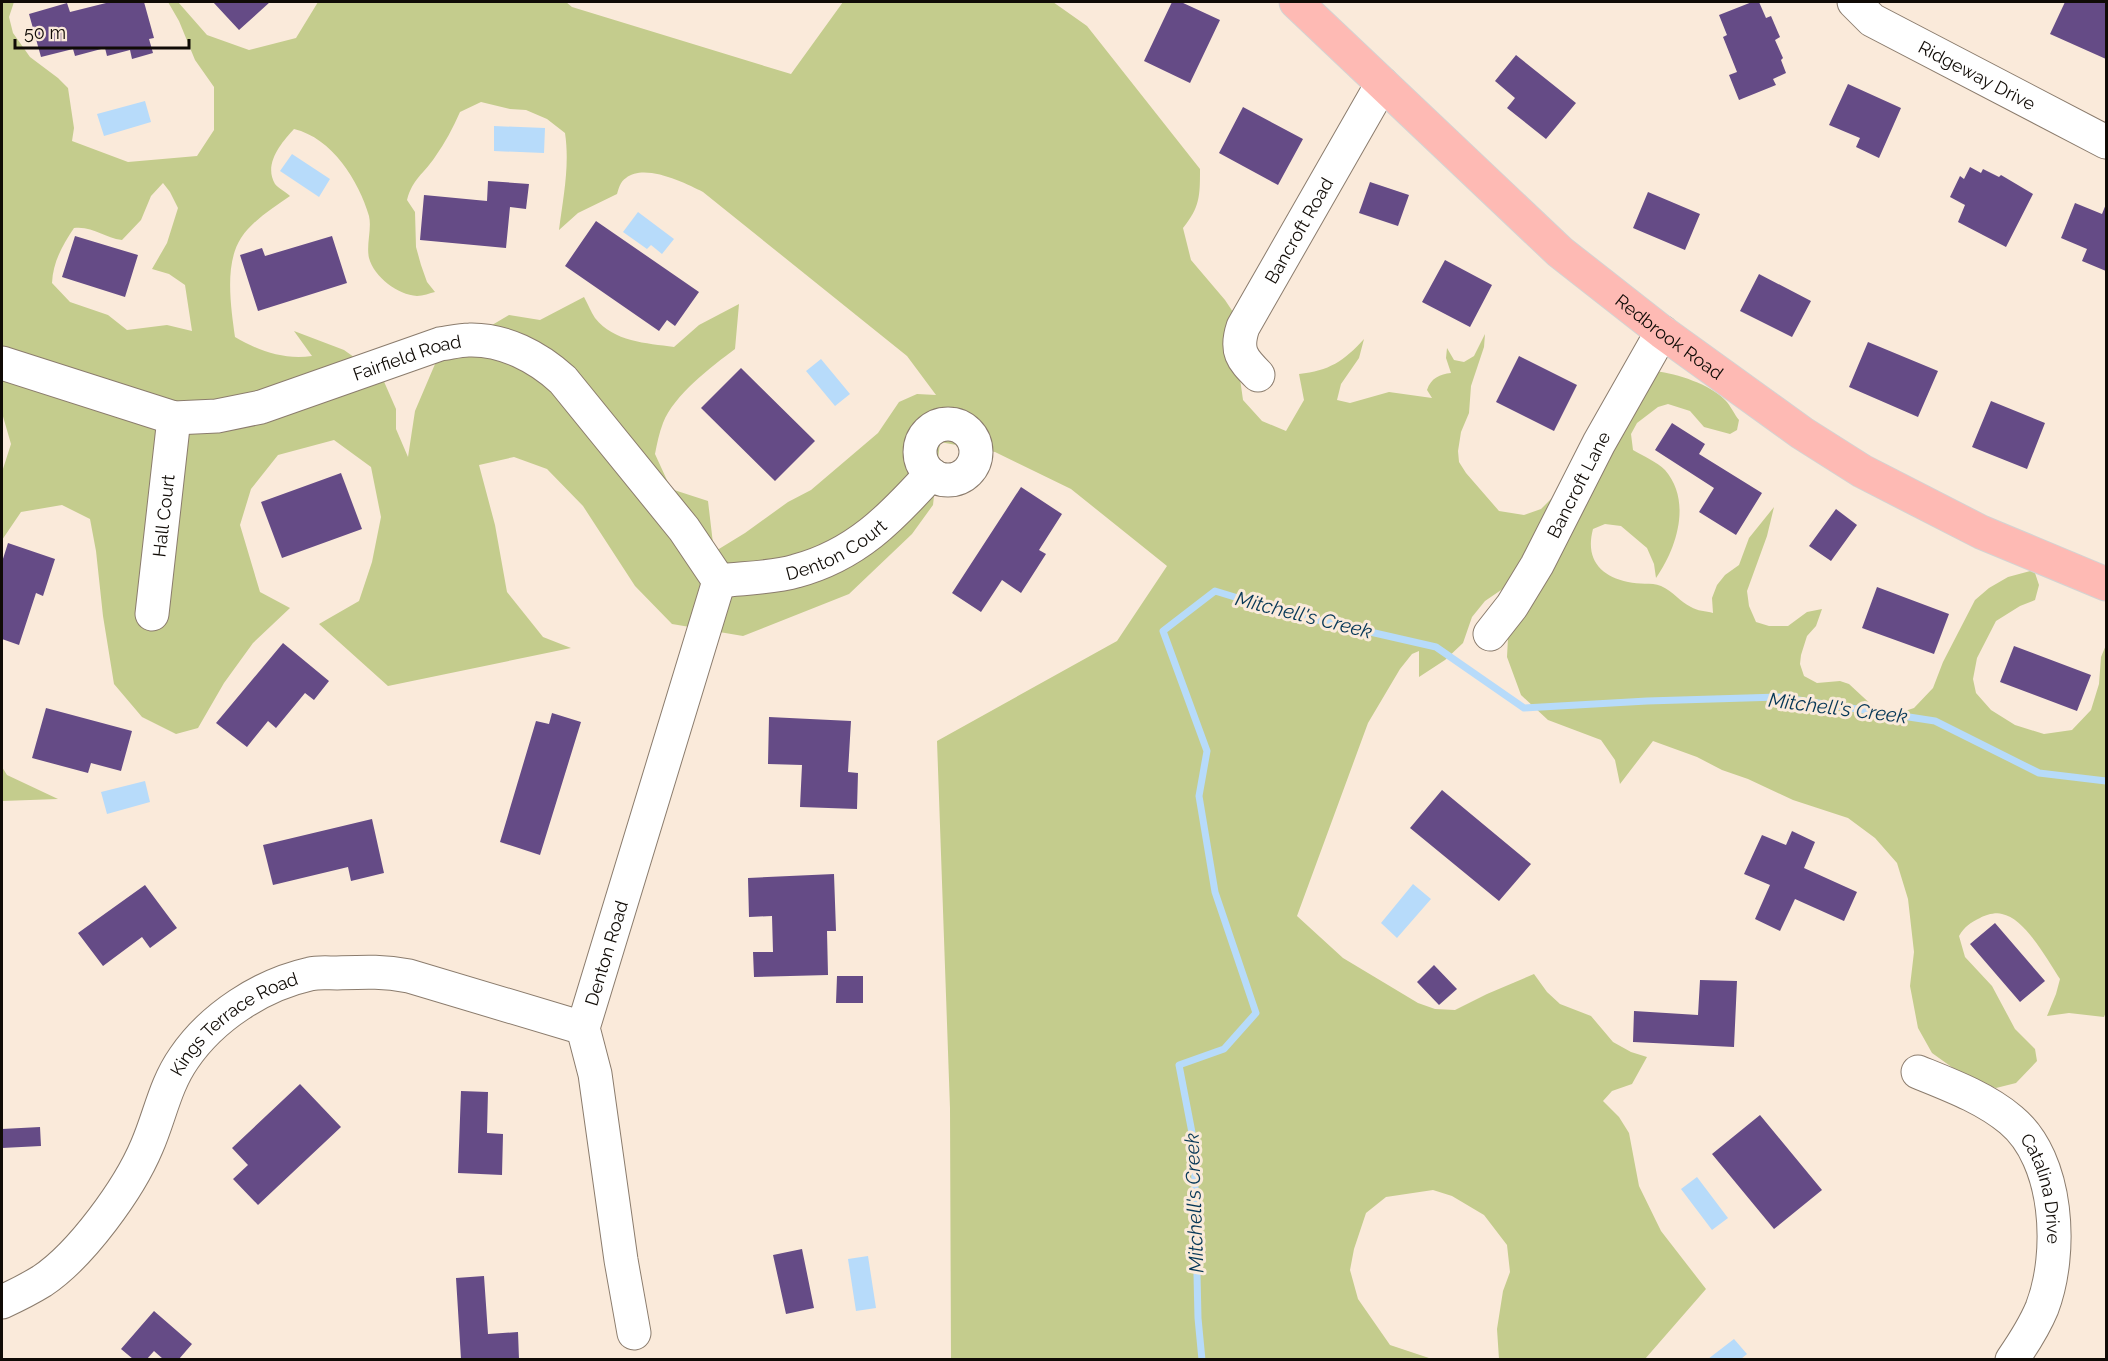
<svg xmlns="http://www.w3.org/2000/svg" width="2108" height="1361" viewBox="0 0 2108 1361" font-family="Raleway,sans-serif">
	<rect width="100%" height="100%" fill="#faeada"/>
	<path fill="#c4cc8d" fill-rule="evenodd" d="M 2,2 L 14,2 L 9,17 L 13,33 L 30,57 L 58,78 L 68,88 L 74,128 L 72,141 L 128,162 L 197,156 L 214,130 L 214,87 L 195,60 L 179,21 L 168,2 L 178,2 L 207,35 L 249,50 L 296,38 L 318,2 L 566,2 L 572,7 L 791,74 L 843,2 L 1053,2 L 1087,26 L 1200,169 C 1200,196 1200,207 1183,228 L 1191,260 L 1225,300 L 1243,327 L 1236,350 L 1243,400 L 1262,421 L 1286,431 L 1304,400 L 1299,374 C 1329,371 1344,361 1364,339 L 1359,358 L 1341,384 L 1337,400 L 1350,403 L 1389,392 L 1432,398 L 1427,390 C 1431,378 1440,374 1451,373 L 1446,358 L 1447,348 L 1454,360 L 1464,362 L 1474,356 L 1485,334 L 1484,347 L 1471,386 L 1469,413 L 1461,432 L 1458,451 L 1459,462 L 1466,473 L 1499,511 L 1524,515 L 1541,509 L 1555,495 L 1656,371 C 1677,374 1710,384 1725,400 C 1731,406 1734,414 1739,420 L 1737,430 L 1730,434 L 1704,427 L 1690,411 L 1668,404 L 1658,407 L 1637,423 L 1631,434 L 1633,450 C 1643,456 1657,462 1665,470 C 1692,501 1677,548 1656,578 L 1654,564 L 1647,548 L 1621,526 L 1605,524 L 1593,529 C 1585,559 1600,576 1628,582 C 1639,585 1651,582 1661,586 C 1673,591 1680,602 1691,607 C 1697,611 1706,611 1713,613 L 1712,598 L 1717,585 L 1725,575 L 1739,565 L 1749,538 L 1774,507 L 1767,536 L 1747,591 L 1749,606 L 1756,622 L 1769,626 L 1788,626 L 1807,612 L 1822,609 L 1816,626 L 1807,636 L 1801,655 L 1800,664 L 1804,676 L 1817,683 L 1840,681 L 1849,684 L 1876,709 L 1902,712 L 1914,708 L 1933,688 L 1943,662 L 1975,600 L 1989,588 L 2008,577 L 2034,570 L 2039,585 L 2035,600 L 2020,606 L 1996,621 L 1977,658 L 1973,679 L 1976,693 L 1991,710 L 2015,725 L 2044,734 L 2072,730 L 2091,710 L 2099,684 L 2101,657 L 2106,645 L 2106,1012 L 2104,1017 L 2069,1013 L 2047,1016 L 2056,994 L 2060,979 C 2048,961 2025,918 2002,914 C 1996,912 1985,915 1980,918 C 1970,923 1965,926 1959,936 L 1965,957 L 1992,986 L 2015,1029 L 2035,1049 L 2037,1061 L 2016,1083 L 1996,1088 L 1960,1073 L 1932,1053 L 1918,1028 L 1910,986 L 1914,952 L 1908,899 L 1897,863 L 1875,838 L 1848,818 L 1793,800 L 1748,779 L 1722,770 L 1697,757 L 1653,741 L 1620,784 L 1615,760 L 1601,740 L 1548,720 L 1521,695 L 1507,657 L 1508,638 L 1515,614 L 1504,588 L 1485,601 L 1472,617 L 1463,643 L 1445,660 L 1419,677 L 1419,651 L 1412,654 L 1400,669 L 1368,723 L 1297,916 L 1343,958 L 1418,1003 L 1435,1009 L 1455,1010 L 1487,994 L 1534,974 L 1547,992 L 1560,1004 L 1591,1016 L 1613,1042 L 1631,1052 L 1647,1057 L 1632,1084 L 1612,1091 L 1603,1101 L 1619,1117 L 1629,1133 L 1639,1186 L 1661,1231 L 1706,1289 L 1645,1359 L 1499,1359 L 1497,1329 L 1503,1291 L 1510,1272 L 1507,1245 L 1484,1215 L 1452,1196 L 1433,1190 L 1386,1197 L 1366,1213 L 1354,1249 L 1350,1270 L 1358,1299 L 1390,1345 L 1432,1359 L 951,1359 L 950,1108 L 937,741 L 1117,641 L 1167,566 L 1071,489 L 995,452 L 940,442 L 933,505 L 912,534 L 849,594 L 743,636 L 672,624 L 635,586 L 583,506 L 547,469 L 514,457 L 479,465 L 495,525 L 507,592 L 543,637 L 571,648 L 388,686 L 319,624 L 359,601 L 372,562 L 381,517 L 371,467 L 334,440 L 278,455 L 251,489 L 240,525 L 260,592 L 290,608 L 253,643 L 224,683 L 198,728 L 176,734 L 142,717 L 114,684 L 103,616 L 96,551 L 90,519 L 62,505 L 21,512 L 2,540 L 2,472 L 11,444 L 2,413 ZM 481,102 L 510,109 L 526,110 L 547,119 L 565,133 C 570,166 563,198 559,230 L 578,213 L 617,194 C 619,188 620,182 626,178 C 645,163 685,183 703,192 L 907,356 L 936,395 L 917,394 L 899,402 L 878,433 L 811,490 L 788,502 L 745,533 L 714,552 L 708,501 L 671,489 L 655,454 C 657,444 659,433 663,423 C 674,395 711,367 735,349 L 739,304 L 699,325 L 674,347 C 646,343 614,342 595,318 C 591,312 588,304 584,297 L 540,320 L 509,315 L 438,357 L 415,411 L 408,457 L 396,429 L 396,409 L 382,377 L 344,350 L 294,331 L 312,356 C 284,360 259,351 235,337 C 231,308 224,264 241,238 C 253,220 273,208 290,196 C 286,192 278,188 275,184 C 263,164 282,142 294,129 C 332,138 359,181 369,216 C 372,229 366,245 369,258 C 374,277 398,295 417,296 C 423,296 430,293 435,292 L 427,282 L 421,265 L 416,247 L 415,212 L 407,200 C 413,178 423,175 435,157 C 445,143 453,128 460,112 ZM 163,183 L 170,192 L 178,208 L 167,243 L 152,269 L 169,274 L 185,285 L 192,331 L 167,325 L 127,330 L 108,315 L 70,302 L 52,283 C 53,262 62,246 74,228 C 94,226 104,238 122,240 L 141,220 L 151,196 Z
		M 2,767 L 7,775 L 58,799 L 2,801 Z"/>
	<path fill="#b7dbfa" d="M 145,101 L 151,122 L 104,136 L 97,114 Z
		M 494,126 L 545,128 L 544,153 L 494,151 Z
		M 292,154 L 330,179 L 319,197 L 280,171 Z
		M 638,212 L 674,239 L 662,254 L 651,245 L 647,249 L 623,232 Z
		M 821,359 L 850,394 L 835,406 L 806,371 Z
		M 145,781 L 150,802 L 107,814 L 101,792 Z
		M 1413,884 L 1431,899 L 1397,938 L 1381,923 Z
		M 1697,1177 L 1728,1218 L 1712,1230 L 1681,1189 Z
		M 868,1256 L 876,1308 L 856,1311 L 848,1259 Z
		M 1734,1339 L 1747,1354 L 1741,1359 L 1708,1359 Z"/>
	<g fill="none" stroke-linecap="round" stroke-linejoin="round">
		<path stroke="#b7dbfa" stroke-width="7" d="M 1202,1360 L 1198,1318 L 1194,1143 L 1179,1065 L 1224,1049 L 1256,1013 L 1215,892 L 1199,796 L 1207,751 L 1163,631 L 1215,591 L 1287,613 L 1436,647 L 1524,708 L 1647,701 L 1779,697 L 1935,721 L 2039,773 L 2106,781"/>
	</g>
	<path fill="#654b86" d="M 110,2 L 144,2 L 154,38 L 149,39 L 153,53 L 132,59 L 130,50 L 107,56 L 105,48 L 75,56 L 73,49 L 41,57 L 29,14 L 67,3 L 70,12 Z
		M 213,2 L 270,2 L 239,30 Z
		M 1172,2 L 1181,2 L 1220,20 L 1190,83 L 1144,61 Z
		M 1752,2 L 1759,2 L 1766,18 L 1771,16 L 1780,37 L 1775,40 L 1783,58 L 1781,60 L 1786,73 L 1773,79 L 1776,85 L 1739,100 L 1729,75 L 1737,72 L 1723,37 L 1727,35 L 1719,15 Z
		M 2065,2 L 2106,2 L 2106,59 L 2050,34 Z
		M 1516,55 L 1576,103 L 1546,139 L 1507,108 L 1515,98 L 1495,81 Z
		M 1848,84 L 1901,108 L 1879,158 L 1856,147 L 1860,138 L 1829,125 Z
		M 1243,107 L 1303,139 L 1278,185 L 1219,153 Z
		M 1970,167 L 1981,173 L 1983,169 L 1999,177 L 2001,175 L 2033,194 L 2006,247 L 1958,222 L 1965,205 L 1950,197 L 1960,176 L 1964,179 Z
		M 488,181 L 529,184 L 526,209 L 510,207 L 506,248 L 420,240 L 424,195 L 487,201 Z
		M 1370,182 L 1409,195 L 1398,226 L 1359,213 Z
		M 1648,192 L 1700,214 L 1685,250 L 1633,228 Z
		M 2075,203 L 2102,214 L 2106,204 L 2106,271 L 2082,261 L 2087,249 L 2061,238 Z
		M 596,221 L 699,292 L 675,326 L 667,320 L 659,331 L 565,266 Z
		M 75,236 L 138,255 L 125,297 L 62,277 Z
		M 332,236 L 347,283 L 258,311 L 240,255 L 262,248 L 265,256 Z
		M 1445,260 L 1492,285 L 1470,327 L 1422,302 Z
		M 1759,274 L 1811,301 L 1792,337 L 1740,311 Z
		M 1868,342 L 1938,371 L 1918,417 L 1849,387 Z
		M 1519,356 L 1577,385 L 1554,431 L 1496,402 Z
		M 741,368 L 815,441 L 775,481 L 701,408 Z
		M 1991,401 L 2045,423 L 2027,469 L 1972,447 Z
		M 1672,423 L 1705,444 L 1699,454 L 1762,493 L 1736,535 L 1699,512 L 1714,488 L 1655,450 Z
		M 341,473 L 362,529 L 282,558 L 261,502 Z
		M 1021,487 L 1062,514 L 1039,550 L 1046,554 L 1021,593 L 1002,580 L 981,612 L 952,593 Z
		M 1836,509 L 1857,525 L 1831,561 L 1809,546 Z
		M 8,543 L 55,559 L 43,596 L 36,593 L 19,645 L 2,639 L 2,562 Z
		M 1877,587 L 1949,614 L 1934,654 L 1862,628 Z
		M 283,643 L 329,681 L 314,700 L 305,693 L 276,728 L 268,721 L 247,747 L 216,723 Z
		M 2014,646 L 2091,675 L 2077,711 L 2000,682 Z
		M 46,708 L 132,731 L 121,771 L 91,763 L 88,773 L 32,758 Z
		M 552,713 L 581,722 L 540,855 L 500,842 L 536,721 L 549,724 Z
		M 769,717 L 851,721 L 848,772 L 858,773 L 857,809 L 800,807 L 802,765 L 768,764 Z
		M 1442,790 L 1531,864 L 1499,901 L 1410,828 Z
		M 372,819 L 384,873 L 351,881 L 348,867 L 273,885 L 263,845 Z
		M 1792,831 L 1815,842 L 1804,868 L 1857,892 L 1844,921 L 1795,899 L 1780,931 L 1755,919 L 1770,885 L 1744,874 L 1762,835 L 1786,845 Z
		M 834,874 L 836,931 L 827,931 L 828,975 L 754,977 L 753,952 L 773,952 L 772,916 L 749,917 L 748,878 Z
		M 145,885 L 177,928 L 150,948 L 142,937 L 103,966 L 78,933 Z
		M 1995,923 L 2045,981 L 2020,1002 L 1970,944 Z
		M 1434,965 L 1457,989 L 1439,1005 L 1417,982 Z
		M 837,976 L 863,976 L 863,1003 L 836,1003 Z
		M 1700,980 L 1737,981 L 1734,1047 L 1633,1042 L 1634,1011 L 1698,1015 Z
		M 300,1084 L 341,1127 L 258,1205 L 233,1179 L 248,1165 L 232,1148 Z
		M 461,1091 L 488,1092 L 487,1133 L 503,1134 L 502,1175 L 458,1173 Z
		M 1760,1115 L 1822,1190 L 1774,1229 L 1712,1154 Z
		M 40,1127 L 41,1146 L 2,1148 L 2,1129 Z
		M 802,1249 L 814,1308 L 786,1314 L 773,1255 Z
		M 484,1276 L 488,1334 L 518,1332 L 519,1359 L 461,1359 L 456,1278 Z
		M 154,1311 L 192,1344 L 179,1359 L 163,1359 L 154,1351 L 147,1359 L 133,1359 L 121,1349 Z"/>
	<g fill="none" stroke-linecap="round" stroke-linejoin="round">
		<g stroke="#8b7c6d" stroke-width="35">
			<g id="minor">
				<path id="s1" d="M 1854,2 L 1872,20 L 2106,142"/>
				<path id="s2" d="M 2,363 L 174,418 L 217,416 L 261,407 L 440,344 C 449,343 459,340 469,340 C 504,339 538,357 563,380 L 684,529 L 719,581"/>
				<path id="s3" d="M 1258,375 C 1242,359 1235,351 1243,327 L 1382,84"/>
				<circle cx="948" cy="452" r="28"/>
				<path id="s4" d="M 719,581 C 743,578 773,578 796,571 C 856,555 891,518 931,474"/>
				<path id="s5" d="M 152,614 L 174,418"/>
				<path id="s6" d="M 1490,634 L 1512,606 L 1537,565 L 1599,443 L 1662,332"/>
				<path id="s7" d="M 1918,1072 C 1950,1085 1985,1098 2011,1120 C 2059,1160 2063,1253 2042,1308 C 2035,1325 2023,1344 2012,1360"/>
				<path id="s8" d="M 2,1302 C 15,1296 29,1289 42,1281 C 81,1255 129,1189 147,1146 C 160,1116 165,1085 184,1058 C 212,1017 261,985 310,974 C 318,972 328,973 337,973 C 365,972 382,971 409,976 L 583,1028"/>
				<path id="s9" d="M 634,1333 L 621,1260 L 595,1074 L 583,1028 L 719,581"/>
			</g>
		</g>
		<g stroke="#d4d3d2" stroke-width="35">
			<g id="major">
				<path id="s10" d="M 1296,2 L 1560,252 L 1662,332 L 1802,433 L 1862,471 L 1981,532 L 2106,584"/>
			</g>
		</g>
		<use href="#minor" stroke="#fff" stroke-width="33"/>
		<use href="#major" stroke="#febab4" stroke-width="33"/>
	</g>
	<g text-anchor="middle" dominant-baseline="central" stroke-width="6" stroke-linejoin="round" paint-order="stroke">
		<g font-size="18" fill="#100b06" stroke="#faeada">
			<text stroke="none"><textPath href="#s1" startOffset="144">Ridgeway Drive</textPath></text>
			<text stroke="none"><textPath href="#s3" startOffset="166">Bancroft Road</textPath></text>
			<text stroke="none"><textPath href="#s10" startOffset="502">Redbrook Road</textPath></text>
			<text stroke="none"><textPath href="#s2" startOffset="423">Fairfield Road</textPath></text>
			<text stroke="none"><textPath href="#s6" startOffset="174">Bancroft Lane</textPath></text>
			<text stroke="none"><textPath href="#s5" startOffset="99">Hall Court</textPath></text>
			<text stroke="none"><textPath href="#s4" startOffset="123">Denton Court</textPath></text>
			<text stroke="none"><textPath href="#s9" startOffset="388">Denton Road</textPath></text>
			<text stroke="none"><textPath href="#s8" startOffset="375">Kings Terrace Road</textPath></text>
			<text stroke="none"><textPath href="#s7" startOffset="183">Catalina Drive</textPath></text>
		</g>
		<g font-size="20" font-style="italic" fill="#063757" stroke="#faeada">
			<text transform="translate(1304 615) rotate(14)">Mitchell's Creek</text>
			<text transform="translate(1838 708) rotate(7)">Mitchell's Creek</text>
			<text transform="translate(1194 1203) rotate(-92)">Mitchell's Creek</text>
		</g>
	</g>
	<rect width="2108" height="1361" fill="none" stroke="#100b06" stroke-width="6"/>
	<path d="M15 39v9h174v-9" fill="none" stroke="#100b06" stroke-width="3"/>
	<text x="24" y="39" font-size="18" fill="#100b06" stroke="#faeada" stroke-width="4.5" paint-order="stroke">50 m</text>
</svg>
